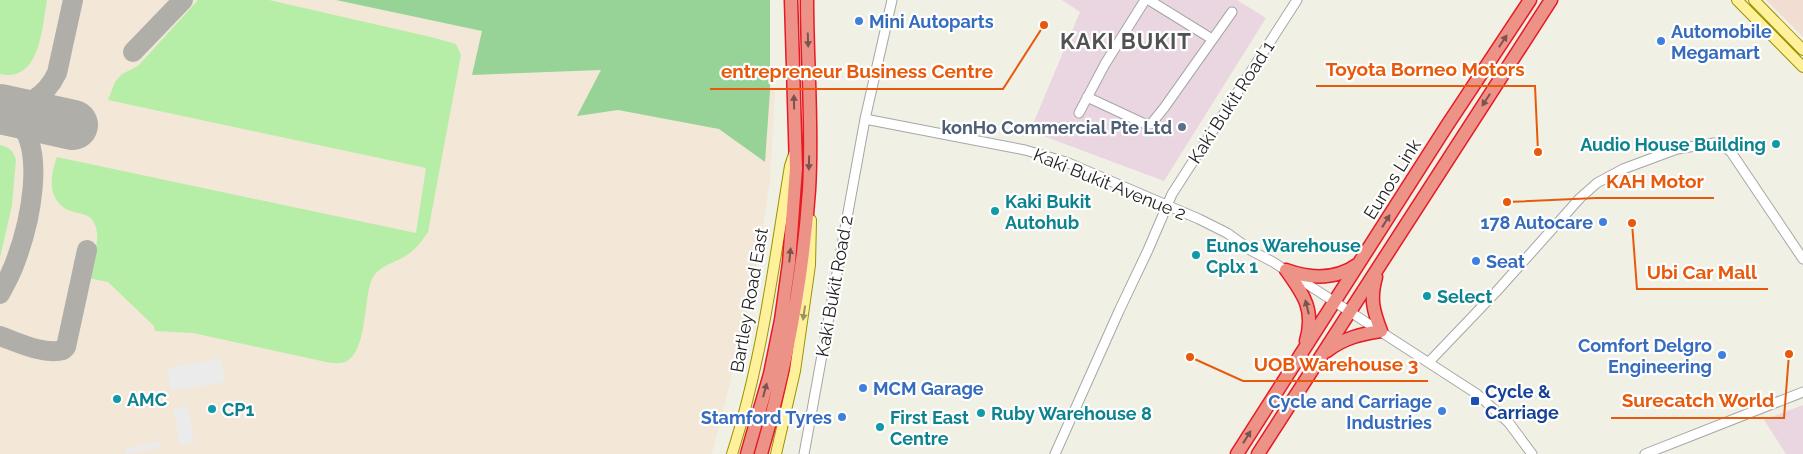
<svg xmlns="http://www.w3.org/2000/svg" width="1803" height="454" viewBox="0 0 1803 454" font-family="Raleway,sans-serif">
	<rect width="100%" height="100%" fill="#f1f0e5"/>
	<path fill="#f2ddd3" d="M 1766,0 L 1803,0 L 1803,37 Z"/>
	<path fill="#ead6e1" d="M 1062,0 L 1237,0 L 1266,18 L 1164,181 L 1030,131 L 1080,12 Z
		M 1803,405 L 1803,454 L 1786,454 L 1764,420 Z"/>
	<path fill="#f3e7d7" d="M 0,0 L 503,0 L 507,27 L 770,84 L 775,93 L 770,181 L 757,263 L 740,344 L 712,454 L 0,454 Z"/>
	<path fill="#b6eea7" d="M 0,0 L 47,0 C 42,28 40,83 0,74 Z
		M 198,0 L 269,0 L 435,38 L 456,44 L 461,55 L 428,232 C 422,241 416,249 407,255 C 397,262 378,266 372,279 C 363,299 368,352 345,362 C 340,364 332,363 326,362 L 193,333 L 155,331 L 154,326 L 108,282 L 88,278 C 90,266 99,245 97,233 C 94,208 76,217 63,207 C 47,194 51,173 57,157 L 416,233 L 426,168 L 108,100 L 115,82 L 122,74 L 138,66 Z
		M 0,145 C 9,147 13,150 16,160 L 12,205 L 0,258 Z"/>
	<path fill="#97d397" d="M 336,0 L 770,0 L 770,91 L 765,162 L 719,129 L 618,110 L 577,116 L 601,70 L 472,75 L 482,31 Z"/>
	<path fill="#ebebeb" d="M 221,358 L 225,382 L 171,391 L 167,368 Z
		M 188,406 L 194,442 L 180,445 L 173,409 Z
		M 161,441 L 162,447 L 126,454 L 125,449 Z"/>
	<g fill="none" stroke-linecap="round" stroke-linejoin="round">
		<path stroke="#afaea9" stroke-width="20" d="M 133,52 L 183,0
			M 0,108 C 26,108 46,96 57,73 L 73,0
			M 0,111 C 5,113 13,116 17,120 C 47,150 29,225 16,260 C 12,272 6,283 0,294
			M 0,336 C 19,343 44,355 63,350 L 66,347 L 87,250"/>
		<path stroke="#afaea9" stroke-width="50" d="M 0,109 L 73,125"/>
		<g stroke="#a6a6a6" stroke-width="11">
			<path id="minor" d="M 1149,0 L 1212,39
				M 1087,97 L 1145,124 L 1151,124 L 1164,108 L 1232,12
				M 1079,113 L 1105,64 L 1145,0
				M 865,119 L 1025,150 L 1066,162 L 1199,219 L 1227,233 L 1252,251 L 1273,262 L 1477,394 L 1509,423 L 1532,454
				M 1429,362 L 1496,292 L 1580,198 L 1597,183 L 1623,169 L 1677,149 L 1714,143 L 1723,145 L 1731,152 L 1803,259
				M 804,454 L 865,119 L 892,0
				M 1055,454 L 1119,311 L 1148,250 L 1172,194 L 1297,0
				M 1645,454 L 1803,392"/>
		</g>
		<g stroke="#9a9300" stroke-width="12">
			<path id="major" d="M 1737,0 L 1803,67
				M 1754,0 L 1803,50
				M 732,454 C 762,361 774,263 790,166 L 794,154
				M 776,454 L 795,371 L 810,265 L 811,220"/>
		</g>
		<g stroke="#e71924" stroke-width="15">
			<path id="highway" d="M 1286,270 C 1304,295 1315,310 1306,341
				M 1286,270 C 1311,279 1336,280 1358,264
				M 1327,351 C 1344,338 1361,334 1381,331 C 1373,310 1370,299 1376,277
				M 747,454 L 770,374 L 781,320 L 789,263 L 796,168 L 791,0
				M 761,454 C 786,368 803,279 809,190 C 813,127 807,63 807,0
				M 1237,454 L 1446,127 L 1530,0
				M 1258,454 L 1551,0"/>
		</g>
		<use href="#minor" stroke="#fff" stroke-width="9"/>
		<use href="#major" stroke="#fff19b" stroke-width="10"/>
		<use href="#highway" stroke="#ed9287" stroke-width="12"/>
	</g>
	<defs><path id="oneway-solid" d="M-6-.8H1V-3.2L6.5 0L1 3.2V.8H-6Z" transform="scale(1.25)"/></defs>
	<g fill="#7c534e">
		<use href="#oneway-solid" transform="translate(808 40) rotate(88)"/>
		<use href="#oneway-solid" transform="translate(1503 41) rotate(-57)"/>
		<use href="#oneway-solid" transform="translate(1486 100) rotate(123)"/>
		<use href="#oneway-solid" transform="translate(794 102) rotate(-91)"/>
		<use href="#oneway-solid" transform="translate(809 163) rotate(91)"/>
		<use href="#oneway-solid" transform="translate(1386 221) rotate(-58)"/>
		<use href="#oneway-solid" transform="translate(790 255) rotate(-84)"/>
		<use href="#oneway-solid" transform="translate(1307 307) rotate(-104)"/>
		<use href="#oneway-solid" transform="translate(765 390) rotate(-75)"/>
		<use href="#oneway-solid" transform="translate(1247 437) rotate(-58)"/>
	</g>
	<use fill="#9a9263" href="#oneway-solid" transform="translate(804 313) rotate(98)"/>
	<g fill="#3f7fe0" stroke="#fff" stroke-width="2">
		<circle cx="859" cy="21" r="5"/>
		<circle cx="1661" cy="41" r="5"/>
		<circle cx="1603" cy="222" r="5"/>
		<circle cx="1476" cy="261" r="5"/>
		<circle cx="1722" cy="355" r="5"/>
		<circle cx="863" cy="388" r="5"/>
		<circle cx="1442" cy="411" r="5"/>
		<circle cx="842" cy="417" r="5"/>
	</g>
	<circle fill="#5c6f8a" stroke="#fff" stroke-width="2" cx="1182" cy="127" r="5"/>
	<g fill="#0f9aa8" stroke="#fff" stroke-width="2">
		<circle cx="1776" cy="144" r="5"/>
		<circle cx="995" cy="211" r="5"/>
		<circle cx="1196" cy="255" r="5"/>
		<circle cx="1427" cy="296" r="5"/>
		<circle cx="117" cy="399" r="5"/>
		<circle cx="212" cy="409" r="5"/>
		<circle cx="981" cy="413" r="5"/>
		<circle cx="880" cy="427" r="5"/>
	</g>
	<rect fill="#1a4fb4" stroke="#fff" stroke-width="2" x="1470" y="396" width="10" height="10" rx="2.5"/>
	<g text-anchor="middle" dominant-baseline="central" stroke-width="4.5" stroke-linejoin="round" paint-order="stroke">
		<g font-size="18" font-weight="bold" fill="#366cbe" stroke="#fff" text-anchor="start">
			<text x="869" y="21">Mini Autoparts</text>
			<text x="1671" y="31">Automobile<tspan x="1671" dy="21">Megamart</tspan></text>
			<text x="1593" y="222" text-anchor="end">178 Autocare</text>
			<text x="1486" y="261">Seat</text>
			<text x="1712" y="345" text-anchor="end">Comfort Delgro<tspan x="1712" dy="21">Engineering</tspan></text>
			<text x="873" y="388">MCM Garage</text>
			<text x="1432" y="401" text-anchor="end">Cycle and Carriage<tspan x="1432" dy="21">Industries</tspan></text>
			<text x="832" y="417" text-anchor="end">Stamford Tyres</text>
		</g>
		<g font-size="18" fill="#1f1f1f" stroke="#fff">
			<text transform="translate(1231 102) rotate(-57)">Kaki Bukit Road 1</text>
			<text transform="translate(1392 179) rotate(-58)">Eunos Link</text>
			<text transform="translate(1110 184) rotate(22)">Kaki Bukit Avenue 2</text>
			<text transform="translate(834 286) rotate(-80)">Kaki Bukit Road 2</text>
			<text transform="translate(749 300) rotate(-80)">Bartley Road East</text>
		</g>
		<g font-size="18" font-weight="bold" fill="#4e5e75" stroke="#fff" text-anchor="end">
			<text x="1172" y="127">konHo Commercial Pte Ltd</text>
		</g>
		<g font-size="18" font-weight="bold" fill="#0d838f" stroke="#fff" text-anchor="start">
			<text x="1766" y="144" text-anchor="end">Audio House Building</text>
			<text x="1005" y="201">Kaki Bukit<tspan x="1005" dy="21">Autohub</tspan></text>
			<text x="1206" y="245">Eunos Warehouse<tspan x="1206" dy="21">Cplx 1</tspan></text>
			<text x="1437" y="296">Select</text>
			<text x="127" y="399">AMC</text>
			<text x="222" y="409">CP1</text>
			<text x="991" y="413">Ruby Warehouse 8</text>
			<text x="890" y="417">First East<tspan x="890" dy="21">Centre</tspan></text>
		</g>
		<g font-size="18" font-weight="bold" fill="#164399" stroke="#fff" text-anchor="start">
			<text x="1485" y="391">Cycle &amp;<tspan x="1485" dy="21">Carriage</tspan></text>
		</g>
		<g font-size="22" font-weight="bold" letter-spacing="1" fill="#525252" stroke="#fff">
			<text x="1126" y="41">KAKI BUKIT</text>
		</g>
	</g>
	<path fill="none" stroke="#e8590c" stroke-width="2" d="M1538 152L1535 86H1316M1044 25L1003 89H710M1507 202L1596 198H1714M1632 223L1637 289H1768M1190 357L1243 381H1428M1789 354L1784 418H1611"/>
	<g fill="#e8590c" stroke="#fff" stroke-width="2">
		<circle cx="1538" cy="152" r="5"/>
		<circle cx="1044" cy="25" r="5"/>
		<circle cx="1507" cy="202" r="5"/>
		<circle cx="1632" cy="223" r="5"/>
		<circle cx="1190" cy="357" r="5"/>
		<circle cx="1789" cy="354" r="5"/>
	</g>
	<g font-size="19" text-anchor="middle" font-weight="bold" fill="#e8590c" stroke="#fff" stroke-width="4.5" stroke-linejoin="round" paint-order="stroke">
		<text x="1425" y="76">Toyota Borneo Motors</text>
		<text x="857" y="78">entrepreneur Business Centre</text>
		<text x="1655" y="188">KAH Motor</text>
		<text x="1702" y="279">Ubi Car Mall</text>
		<text x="1336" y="371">UOB Warehouse 3</text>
		<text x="1698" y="407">Surecatch World</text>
	</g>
</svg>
